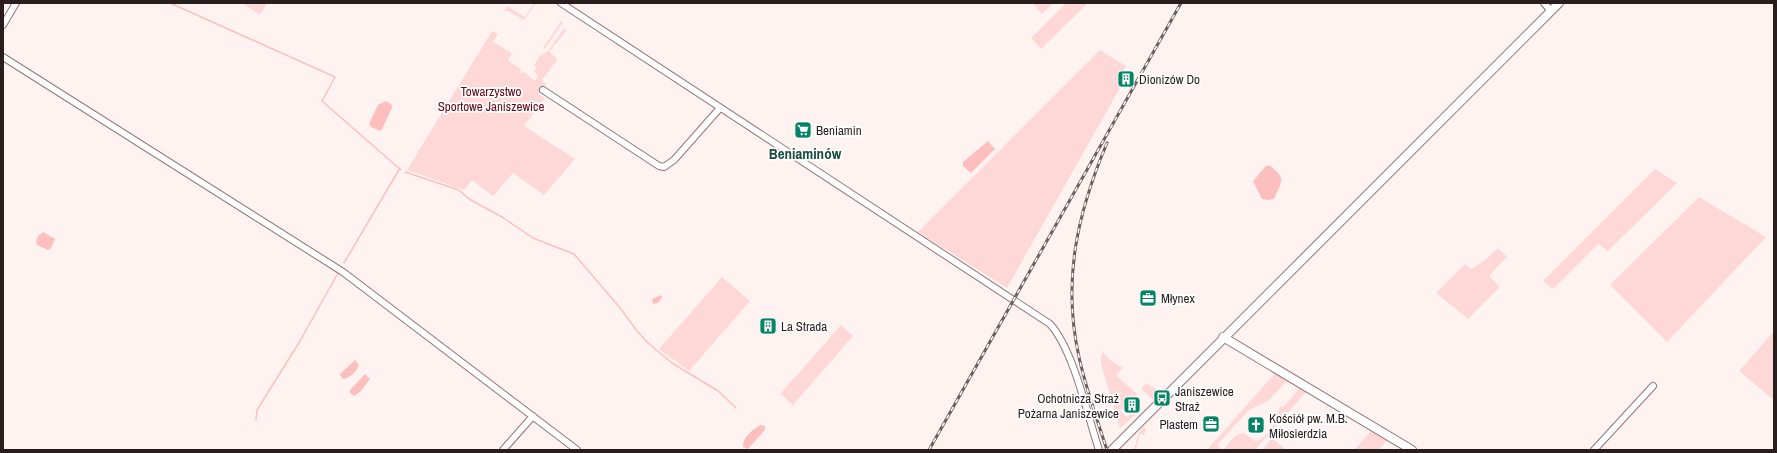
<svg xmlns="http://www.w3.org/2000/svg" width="1777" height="453" viewBox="0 0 1777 453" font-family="'Archivo Narrow',sans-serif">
	<rect width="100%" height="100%" fill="#fff3f2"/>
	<path fill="#fdd8d7" d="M 242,3 L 267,3 L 260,15 Z
		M 534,3 L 536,3 L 524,20 L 508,11 L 504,11 L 507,6 L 525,17 Z
		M 1033,3 L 1053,3 L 1042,14 Z
		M 1066,3 L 1088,3 L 1041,49 L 1031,38 Z
		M 561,21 L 563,22 L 545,49 L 543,48 Z
		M 563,29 L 567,30 L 549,52 L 558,59 L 542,80 L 546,84 L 538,94 L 545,98 L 524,126 L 575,159 L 544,195 L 513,173 L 493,196 L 472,180 L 464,190 L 407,170 L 492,31 L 498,34 L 493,42 L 512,53 L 508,61 L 521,69 L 520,73 L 524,72 L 535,81 L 538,76 L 534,71 L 537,67 L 534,65 L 540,56 L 548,51 Z
		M 1100,50 L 1126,66 L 1117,84 L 1121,86 L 1007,288 L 918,232 Z
		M 1655,169 L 1677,183 L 1608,251 L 1598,244 L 1553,289 L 1543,281 Z
		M 1699,197 L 1766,237 L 1667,342 L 1610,285 Z
		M 1498,248 L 1507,257 L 1489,276 L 1500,287 L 1468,319 L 1436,293 L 1465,264 L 1471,269 L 1484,261 Z
		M 722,277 L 750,301 L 689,371 L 659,349 Z
		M 841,325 L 853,336 L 793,405 L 780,394 Z
		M 1774,331 L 1774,400 L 1739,371 Z
		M 1103,352 L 1110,360 L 1123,368 L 1116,375 L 1137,394 L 1120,411 L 1127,417 L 1130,414 L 1132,415 L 1134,413 L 1135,415 L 1120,428 L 1101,364 L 1101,356 Z
		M 1275,373 L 1291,383 L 1286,382 L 1268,401 L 1249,410 L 1217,445 L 1223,450 L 1236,435 L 1244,433 L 1255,441 C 1271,438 1276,419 1280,406 L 1283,407 L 1299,389 L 1296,387 L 1306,392 L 1255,450 L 1207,450 Z
		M 1146,383 L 1159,391 L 1161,389 L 1163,390 L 1155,396 L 1156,397 L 1153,400 L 1141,389 Z
		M 1144,427 L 1146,430 L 1144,435 L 1140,434 L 1136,450 L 1134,450 L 1139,432 Z
		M 1371,431 L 1387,440 L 1379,450 L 1354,450 Z
		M 1272,438 L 1285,449 L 1284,450 L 1263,449 Z"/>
	<path fill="#fdbfbe" d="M 386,101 L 392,105 L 392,108 L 382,129 L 380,131 L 371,127 L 369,124 L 378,105 Z
		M 988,141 L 995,149 L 971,173 L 963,166 L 963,162 Z
		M 1269,165 C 1287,179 1282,180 1274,199 L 1268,200 L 1262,199 L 1253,181 L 1265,167 Z
		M 43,232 L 55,239 L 51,248 L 48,250 L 37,245 L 36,241 L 38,236 Z
		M 661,295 L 662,298 L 658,303 L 653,304 L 652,299 Z
		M 355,360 L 359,365 C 356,372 350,378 343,379 L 340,375 L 341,373 Z
		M 365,374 L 370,379 L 361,391 L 354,396 L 350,393 L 350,390 Z
		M 760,425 L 765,426 L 765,430 L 748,449 L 743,447 C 742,438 753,429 760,425 Z"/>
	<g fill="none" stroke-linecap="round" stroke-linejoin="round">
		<path stroke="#fdbfbe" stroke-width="1.5" d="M 170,3 L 335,77 L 322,101 L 401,170
			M 405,172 L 459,190 L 469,199 L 502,217 L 533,238 L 574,254 L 621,309 L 637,331 L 648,343 L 672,363 L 718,391 L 736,408
			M 344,263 L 400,168
			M 256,420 L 257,410 L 300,341 L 338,273"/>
		<g stroke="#917675" stroke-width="8">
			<path id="minor" d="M 561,3 L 1050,324 C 1074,351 1087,414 1099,450
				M 1544,3 L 1551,11
				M 3,25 L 16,3
				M 3,57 L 343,272 L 577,450
				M 543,90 L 659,166 L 664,167 L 674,160 L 720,108
				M 503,450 L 533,416
				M 1594,450 L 1653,386"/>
		</g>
		<g stroke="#917675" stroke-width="10">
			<path id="tertiary" d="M 1223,337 L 1412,450
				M 1112,450 L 1559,3"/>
		</g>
		<use href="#minor" stroke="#fff" stroke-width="6"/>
		<use href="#tertiary" stroke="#fff" stroke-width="8"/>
		<g stroke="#6b605f" stroke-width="3">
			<path id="rail" d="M 1107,143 C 1077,214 1062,281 1079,357 C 1086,389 1097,419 1107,450
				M 929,450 L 1181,3"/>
		</g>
		<use href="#rail" stroke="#fff" stroke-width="1.5" stroke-dasharray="4.5" stroke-linecap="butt"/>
	</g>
	<defs>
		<g id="building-square" transform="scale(0.9)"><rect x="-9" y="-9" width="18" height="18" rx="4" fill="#048465" stroke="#fff"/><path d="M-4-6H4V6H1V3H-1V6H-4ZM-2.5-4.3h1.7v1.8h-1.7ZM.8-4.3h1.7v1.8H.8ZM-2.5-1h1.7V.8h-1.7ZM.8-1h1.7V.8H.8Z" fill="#fff"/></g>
		<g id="supermarket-square" transform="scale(0.9)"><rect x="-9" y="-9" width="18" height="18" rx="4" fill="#048465" stroke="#fff"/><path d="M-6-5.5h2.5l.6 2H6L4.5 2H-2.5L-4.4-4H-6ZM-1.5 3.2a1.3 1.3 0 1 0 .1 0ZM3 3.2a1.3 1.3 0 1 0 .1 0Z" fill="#fff"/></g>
		<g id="office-square" transform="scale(0.9)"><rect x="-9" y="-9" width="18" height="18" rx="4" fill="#048465" stroke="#fff"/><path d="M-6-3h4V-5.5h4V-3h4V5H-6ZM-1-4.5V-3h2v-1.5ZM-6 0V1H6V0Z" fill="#fff"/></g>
		<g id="bus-square" transform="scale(0.9)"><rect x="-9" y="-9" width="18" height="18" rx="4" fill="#048465" stroke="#fff"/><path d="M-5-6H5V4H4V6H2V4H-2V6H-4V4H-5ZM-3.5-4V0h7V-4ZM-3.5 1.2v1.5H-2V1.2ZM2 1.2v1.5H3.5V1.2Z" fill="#fff"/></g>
		<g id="church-square" transform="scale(0.9)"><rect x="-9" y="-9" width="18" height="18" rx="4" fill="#048465" stroke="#fff"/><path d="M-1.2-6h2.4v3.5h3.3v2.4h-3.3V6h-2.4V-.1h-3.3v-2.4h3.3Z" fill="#fff"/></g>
	</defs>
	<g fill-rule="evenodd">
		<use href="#building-square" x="1126" y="79"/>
		<use href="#supermarket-square" x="803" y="130"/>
		<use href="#office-square" x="1148" y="298"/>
		<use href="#building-square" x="768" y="326"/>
		<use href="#bus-square" x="1162" y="398"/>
		<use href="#building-square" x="1132" y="405"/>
		<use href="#office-square" x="1211" y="424"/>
		<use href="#church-square" x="1256" y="425"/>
	</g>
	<g text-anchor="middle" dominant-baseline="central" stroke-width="3.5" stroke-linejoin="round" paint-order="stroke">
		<g font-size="13" fill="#281e1d" stroke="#fff" text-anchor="start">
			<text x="1139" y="79">Dionizów Do</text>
			<text x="816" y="130">Beniamin</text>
			<text x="1161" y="298">Młynex</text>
			<text x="781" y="326">La Strada</text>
			<text x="1175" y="391">Janiszewice<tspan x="1175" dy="15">Straż</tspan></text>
			<text x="1119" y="398" text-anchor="end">Ochotnicza Straż<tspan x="1119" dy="15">Pożarna Janiszewice</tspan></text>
			<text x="1269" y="418">Kościół pw. M.B.<tspan x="1269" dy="15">Miłosierdzia</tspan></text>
			<text x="1198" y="424" text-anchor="end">Plastem</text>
		</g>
		<g font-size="13" fill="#630a1a" stroke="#fff">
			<text x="491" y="91">Towarzystwo<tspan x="491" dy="15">Sportowe Janiszewice</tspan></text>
		</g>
		<g font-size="15" font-weight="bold" fill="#1b4c3d" stroke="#fff">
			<text x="805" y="153">Beniaminów</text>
		</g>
	</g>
	<rect width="1777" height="453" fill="none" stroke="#281e1d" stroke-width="8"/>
</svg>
